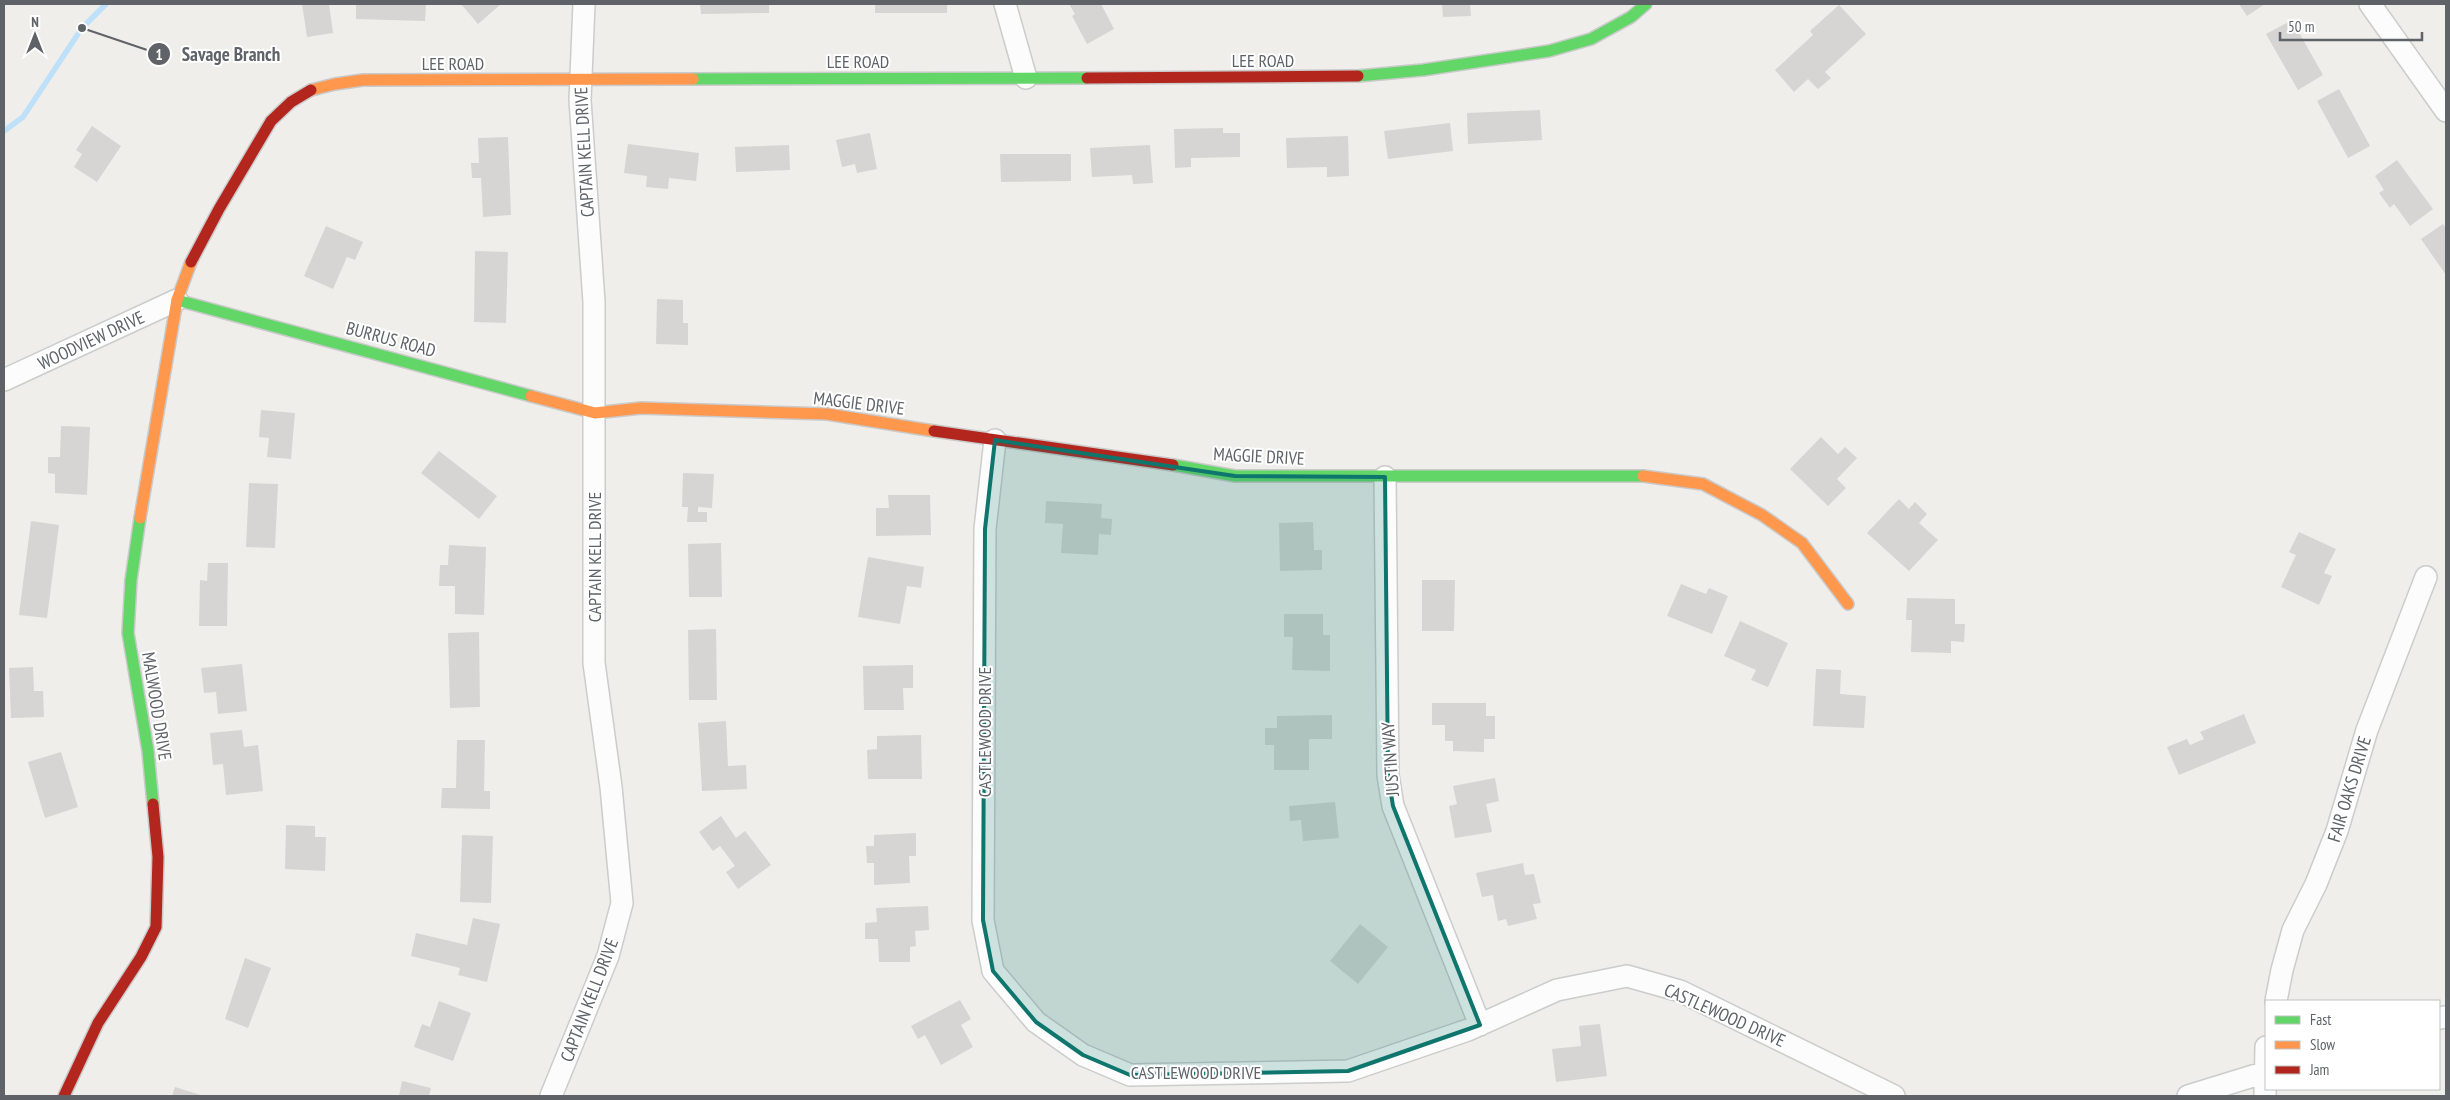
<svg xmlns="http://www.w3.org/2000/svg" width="2450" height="1100" viewBox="0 0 2450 1100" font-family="'PT Sans Narrow',sans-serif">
	<rect width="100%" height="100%" fill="#efeeea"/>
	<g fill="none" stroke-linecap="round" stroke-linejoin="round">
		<path stroke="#bfe0f9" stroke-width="5.5" d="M 4,131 L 23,117 L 82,28 L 106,4"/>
	</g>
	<path fill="#d6d5d3" d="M 302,4 L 329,4 L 333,33 L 307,37 Z
		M 356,4 L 426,4 L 425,21 L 356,19 Z
		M 461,4 L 501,4 L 478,24 Z
		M 700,4 L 769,4 L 769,13 L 701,14 Z
		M 875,4 L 947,4 L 947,13 L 875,13 Z
		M 1069,4 L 1101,4 L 1114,29 L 1087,44 L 1072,16 L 1075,14 Z
		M 1442,4 L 1470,4 L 1471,16 L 1443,17 Z
		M 2239,4 L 2265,4 L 2247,16 Z
		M 1839,5 L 1866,34 L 1825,72 L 1831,78 L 1818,89 L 1808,79 L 1794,92 L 1775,70 L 1813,35 L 1810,31 Z
		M 2292,20 L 2323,75 L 2298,90 L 2266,34 Z
		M 2339,89 L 2370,146 L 2348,158 L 2317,101 Z
		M 1540,110 L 1542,140 L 1468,144 L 1467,113 Z
		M 1450,123 L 1453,151 L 1388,159 L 1384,131 Z
		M 92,126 L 121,146 L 97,182 L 74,167 L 82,154 L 76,150 Z
		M 1223,128 L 1223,133 L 1240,133 L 1240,157 L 1191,158 L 1191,167 L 1175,168 L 1174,129 Z
		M 870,133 L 877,169 L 857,173 L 855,164 L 842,167 L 836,140 Z
		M 1348,136 L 1349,176 L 1327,177 L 1327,167 L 1287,168 L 1286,138 Z
		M 508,137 L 511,215 L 483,217 L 481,178 L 472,178 L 471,163 L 479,163 L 478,138 Z
		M 628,144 L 699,153 L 696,181 L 669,178 L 668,189 L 646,187 L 647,176 L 624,173 Z
		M 789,145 L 790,170 L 736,172 L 735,147 Z
		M 1150,145 L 1153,183 L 1133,184 L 1132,175 L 1092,177 L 1090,148 Z
		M 1000,154 L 1071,154 L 1071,181 L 1001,182 Z
		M 2397,160 L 2433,209 L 2410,226 L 2394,204 L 2390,208 L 2379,193 L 2384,190 L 2375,176 Z
		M 2443,224 L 2446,228 L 2446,275 L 2421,239 Z
		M 326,226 L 363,242 L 355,260 L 347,257 L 333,289 L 304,276 Z
		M 475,251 L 508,252 L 506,323 L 474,322 Z
		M 657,299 L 683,300 L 683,323 L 688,323 L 688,345 L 656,344 Z
		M 261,410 L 295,413 L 291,459 L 267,457 L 269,438 L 259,437 Z
		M 61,426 L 90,427 L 87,495 L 55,493 L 55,474 L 48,473 L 48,457 L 60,457 Z
		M 1821,437 L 1838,454 L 1845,447 L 1857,458 L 1837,479 L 1846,488 L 1828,506 L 1790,469 Z
		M 439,451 L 497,496 L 479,519 L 421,473 Z
		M 683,473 L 714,474 L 712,508 L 698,507 L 698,512 L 707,512 L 707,522 L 687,522 L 688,507 L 682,507 Z
		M 249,483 L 278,484 L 275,548 L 246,547 Z
		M 888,495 L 930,495 L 931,535 L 876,536 L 876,508 L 889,508 Z
		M 1899,499 L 1909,509 L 1915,502 L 1927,514 L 1919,523 L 1938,540 L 1909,571 L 1867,533 Z
		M 1046,501 L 1102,504 L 1101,518 L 1112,519 L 1111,535 L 1099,534 L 1098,555 L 1061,553 L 1063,524 L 1045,523 Z
		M 31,521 L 59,525 L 47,618 L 19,615 Z
		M 1313,522 L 1314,550 L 1322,550 L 1322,570 L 1280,571 L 1279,523 Z
		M 2299,532 L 2336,549 L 2324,573 L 2332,576 L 2319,605 L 2281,587 L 2296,555 L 2289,552 Z
		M 721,543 L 722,597 L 689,597 L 688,544 Z
		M 449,545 L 486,547 L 484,615 L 455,614 L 455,586 L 439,586 L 440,565 L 448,565 Z
		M 868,557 L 924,567 L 921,588 L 907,586 L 900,624 L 858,617 Z
		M 208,563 L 228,563 L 227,626 L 199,626 L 200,580 L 207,581 Z
		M 1422,580 L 1455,580 L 1454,631 L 1422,631 Z
		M 1681,584 L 1706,594 L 1709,588 L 1728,596 L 1712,634 L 1667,616 Z
		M 1907,598 L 1955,599 L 1955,624 L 1965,624 L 1964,642 L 1951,641 L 1951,653 L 1911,652 L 1912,620 L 1906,620 Z
		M 1284,614 L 1323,614 L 1323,635 L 1330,635 L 1330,671 L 1292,670 L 1293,637 L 1284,637 Z
		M 1740,621 L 1788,643 L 1768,687 L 1751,680 L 1756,670 L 1724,656 Z
		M 716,629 L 717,700 L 689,700 L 688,630 Z
		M 479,632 L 480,707 L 450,708 L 448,633 Z
		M 242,664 L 247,711 L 218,714 L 216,692 L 204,693 L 201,668 Z
		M 913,665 L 913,688 L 903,688 L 904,710 L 864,710 L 863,666 Z
		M 33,667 L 34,691 L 43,691 L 44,717 L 11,718 L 9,668 Z
		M 1816,669 L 1841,670 L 1840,694 L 1866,696 L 1864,728 L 1813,726 Z
		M 1432,703 L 1486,703 L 1486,716 L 1495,716 L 1495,739 L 1484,739 L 1484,752 L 1453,751 L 1453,741 L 1445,741 L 1445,725 L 1432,725 Z
		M 2244,714 L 2256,743 L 2179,775 L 2167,747 L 2187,739 L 2190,745 L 2204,739 L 2200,732 Z
		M 1332,715 L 1332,739 L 1309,739 L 1309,770 L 1274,770 L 1274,745 L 1265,745 L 1265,728 L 1277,728 L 1277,716 Z
		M 726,721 L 728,766 L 746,765 L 747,789 L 702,791 L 698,723 Z
		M 242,730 L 244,747 L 258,745 L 263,791 L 226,795 L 223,764 L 213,765 L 210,733 Z
		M 921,735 L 922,779 L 868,779 L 867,750 L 877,749 L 877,736 Z
		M 457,740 L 485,740 L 484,791 L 490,791 L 490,809 L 441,808 L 442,788 L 456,788 Z
		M 61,752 L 78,807 L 45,818 L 28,762 Z
		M 1495,778 L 1499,801 L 1486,804 L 1492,832 L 1455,838 L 1449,806 L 1457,804 L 1453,786 Z
		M 1335,802 L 1339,838 L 1303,841 L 1301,820 L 1290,821 L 1289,806 Z
		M 721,816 L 736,838 L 745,831 L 771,865 L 738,889 L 726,872 L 735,866 L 720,846 L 713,851 L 699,832 Z
		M 286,825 L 315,826 L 315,837 L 326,837 L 325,871 L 285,869 Z
		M 916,833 L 916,856 L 909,856 L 910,883 L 874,885 L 874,863 L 867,863 L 866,846 L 874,846 L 874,835 Z
		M 462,835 L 493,836 L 491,903 L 460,902 Z
		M 1523,863 L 1525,875 L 1534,874 L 1541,903 L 1533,904 L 1537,919 L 1508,926 L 1506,919 L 1498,921 L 1493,895 L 1482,897 L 1476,873 Z
		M 928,906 L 929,930 L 915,931 L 916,946 L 910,947 L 910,962 L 879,962 L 878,939 L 865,939 L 865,923 L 877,922 L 876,908 Z
		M 473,918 L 500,924 L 487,982 L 458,975 L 460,968 L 411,956 L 416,933 L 467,945 Z
		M 1360,924 L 1388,947 L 1358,984 L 1330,961 Z
		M 245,958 L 271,968 L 248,1028 L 225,1019 Z
		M 960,1000 L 971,1019 L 961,1025 L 973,1047 L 941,1065 L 925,1035 L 918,1039 L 911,1026 Z
		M 439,1001 L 471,1013 L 453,1061 L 414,1047 L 422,1024 L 430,1027 Z
		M 1600,1024 L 1607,1076 L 1556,1082 L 1552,1049 L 1581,1046 L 1579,1026 Z
		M 402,1081 L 431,1088 L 429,1096 L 399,1096 Z
		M 175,1087 L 204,1096 L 172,1096 Z"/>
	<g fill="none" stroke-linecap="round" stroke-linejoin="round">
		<g stroke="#cbcccc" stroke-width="24">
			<path id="street" d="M 1005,4 L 1026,78
				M 2370,4 L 2446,111
				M 4,380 L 177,300
				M 995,440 L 985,529 L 983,920 L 993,971 L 1036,1022 L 1083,1055 L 1130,1075 L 1348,1071 L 1468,1030 L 1557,990 L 1627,976 L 1680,991 L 1894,1096
				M 1385,477 L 1388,775 L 1393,806 L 1480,1025
				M 2276,1001 L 2282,970 L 2293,930 L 2316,884 L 2337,831 L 2367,730 L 2426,577
				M 2439,1018 L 2446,1017
				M 551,1096 L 608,956 L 622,903 L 611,787 L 594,663 L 594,302 L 580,100 L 584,4
				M 2188,1096 L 2266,1072
				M 2265,1096 L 2266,1047"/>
		</g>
		<g stroke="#cacacb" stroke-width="14">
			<path id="fast" d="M 1358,76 L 1423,70 L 1549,51 L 1591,39 L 1631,17 L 1646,4
				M 693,79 L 1087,78
				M 177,300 L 531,396
				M 1173,465 L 1235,476 L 1643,476
				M 140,518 L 131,580 L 128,633 L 148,751 L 153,804"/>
		</g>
		<g stroke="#cacacb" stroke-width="14">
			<path id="slow" d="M 311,90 L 335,84 L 363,80 L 693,79
				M 531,396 L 595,413 L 641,408 L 827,414 L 934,431
				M 1643,476 L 1703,484 L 1762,515 L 1802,543 L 1848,604
				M 140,518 L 177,300 L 191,262"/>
		</g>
		<g stroke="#cacacb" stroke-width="14">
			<path id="jam" d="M 1087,78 L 1358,76
				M 191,262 L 219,209 L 271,121 L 291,102 L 311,90
				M 934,431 L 1173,465
				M 64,1096 L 98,1023 L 141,957 L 156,927 L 158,857 L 153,804"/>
		</g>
		<use href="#street" stroke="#fdfcfc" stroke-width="21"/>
		<use href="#fast" stroke="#63d668" stroke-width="11"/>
		<use href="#slow" stroke="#ff974d" stroke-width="11"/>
		<use href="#jam" stroke="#b3261e" stroke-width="11"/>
	</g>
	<path fill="#0f766e" fill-opacity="0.2" stroke="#0f766e" stroke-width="4" stroke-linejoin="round" d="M 995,440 L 1235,476 L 1385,477 L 1388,775 L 1393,806 L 1480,1025 L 1348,1071 L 1130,1075 L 1083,1055 L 1036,1022 L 993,971 L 983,920 L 985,529 Z"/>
	<g text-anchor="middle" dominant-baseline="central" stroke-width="4" stroke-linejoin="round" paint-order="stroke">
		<g font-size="18" fill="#5f6368" stroke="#fff">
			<text x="1263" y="60">LEE ROAD</text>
			<text x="858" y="61">LEE ROAD</text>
			<text x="453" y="63">LEE ROAD</text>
			<text transform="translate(584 152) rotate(-93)">CAPTAIN KELL DRIVE</text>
			<text transform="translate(391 339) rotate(15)">BURRUS ROAD</text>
			<text transform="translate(91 340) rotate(-25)">WOODVIEW DRIVE</text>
			<text transform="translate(859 403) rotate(7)">MAGGIE DRIVE</text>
			<text transform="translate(1259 456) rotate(3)">MAGGIE DRIVE</text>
			<text transform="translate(594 557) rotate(-90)">CAPTAIN KELL DRIVE</text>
			<text transform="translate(157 706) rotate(81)">MALWOOD DRIVE</text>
			<text transform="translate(984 732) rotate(-90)">CASTLEWOOD DRIVE</text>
			<text transform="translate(1390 759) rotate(-94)">JUSTIN WAY</text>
			<text transform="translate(2349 789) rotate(-73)">FAIR OAKS DRIVE</text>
			<text transform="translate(589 1000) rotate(-69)">CAPTAIN KELL DRIVE</text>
			<text transform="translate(1725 1015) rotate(24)">CASTLEWOOD DRIVE</text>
			<text x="1196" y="1072">CASTLEWOOD DRIVE</text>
		</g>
	</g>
	<path fill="none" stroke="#5f6368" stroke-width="2" d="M82 28L159 54"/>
	<g fill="#5f6368" stroke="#fff" stroke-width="2">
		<circle cx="82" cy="28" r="5"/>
		<circle cx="159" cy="54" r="12"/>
	</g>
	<g font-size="15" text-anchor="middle" font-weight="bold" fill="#fff">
		<text x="159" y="60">1</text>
	</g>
	<g font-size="19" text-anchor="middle" font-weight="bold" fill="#5f6368" stroke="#fff" stroke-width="4" stroke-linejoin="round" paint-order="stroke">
		<text x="231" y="61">Savage Branch</text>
	</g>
	<rect width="2450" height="1100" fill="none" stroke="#5f6368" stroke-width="10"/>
	<rect x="2265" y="1000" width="175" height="90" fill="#ffffff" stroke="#bfc1c3"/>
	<rect x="2275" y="1016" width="25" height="8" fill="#63d668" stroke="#bfc1c3"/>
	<text x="2310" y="1025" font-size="15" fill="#5f6368">Fast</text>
	<rect x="2275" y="1041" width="25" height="8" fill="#ff974d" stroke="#bfc1c3"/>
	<text x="2310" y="1050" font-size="15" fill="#5f6368">Slow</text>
	<rect x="2275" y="1066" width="25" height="8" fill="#b3261e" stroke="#bfc1c3"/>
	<text x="2310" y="1075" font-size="15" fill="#5f6368">Jam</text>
	<g transform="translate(35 35)" stroke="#ffffff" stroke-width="4" paint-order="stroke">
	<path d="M0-4L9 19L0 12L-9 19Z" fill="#5f6368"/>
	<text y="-8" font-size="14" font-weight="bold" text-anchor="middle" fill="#5f6368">N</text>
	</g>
	<path d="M2280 32v8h142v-8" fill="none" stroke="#5f6368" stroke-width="2.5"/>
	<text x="2288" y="32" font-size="15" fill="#5f6368" stroke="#ffffff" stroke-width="4" paint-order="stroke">50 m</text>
</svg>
